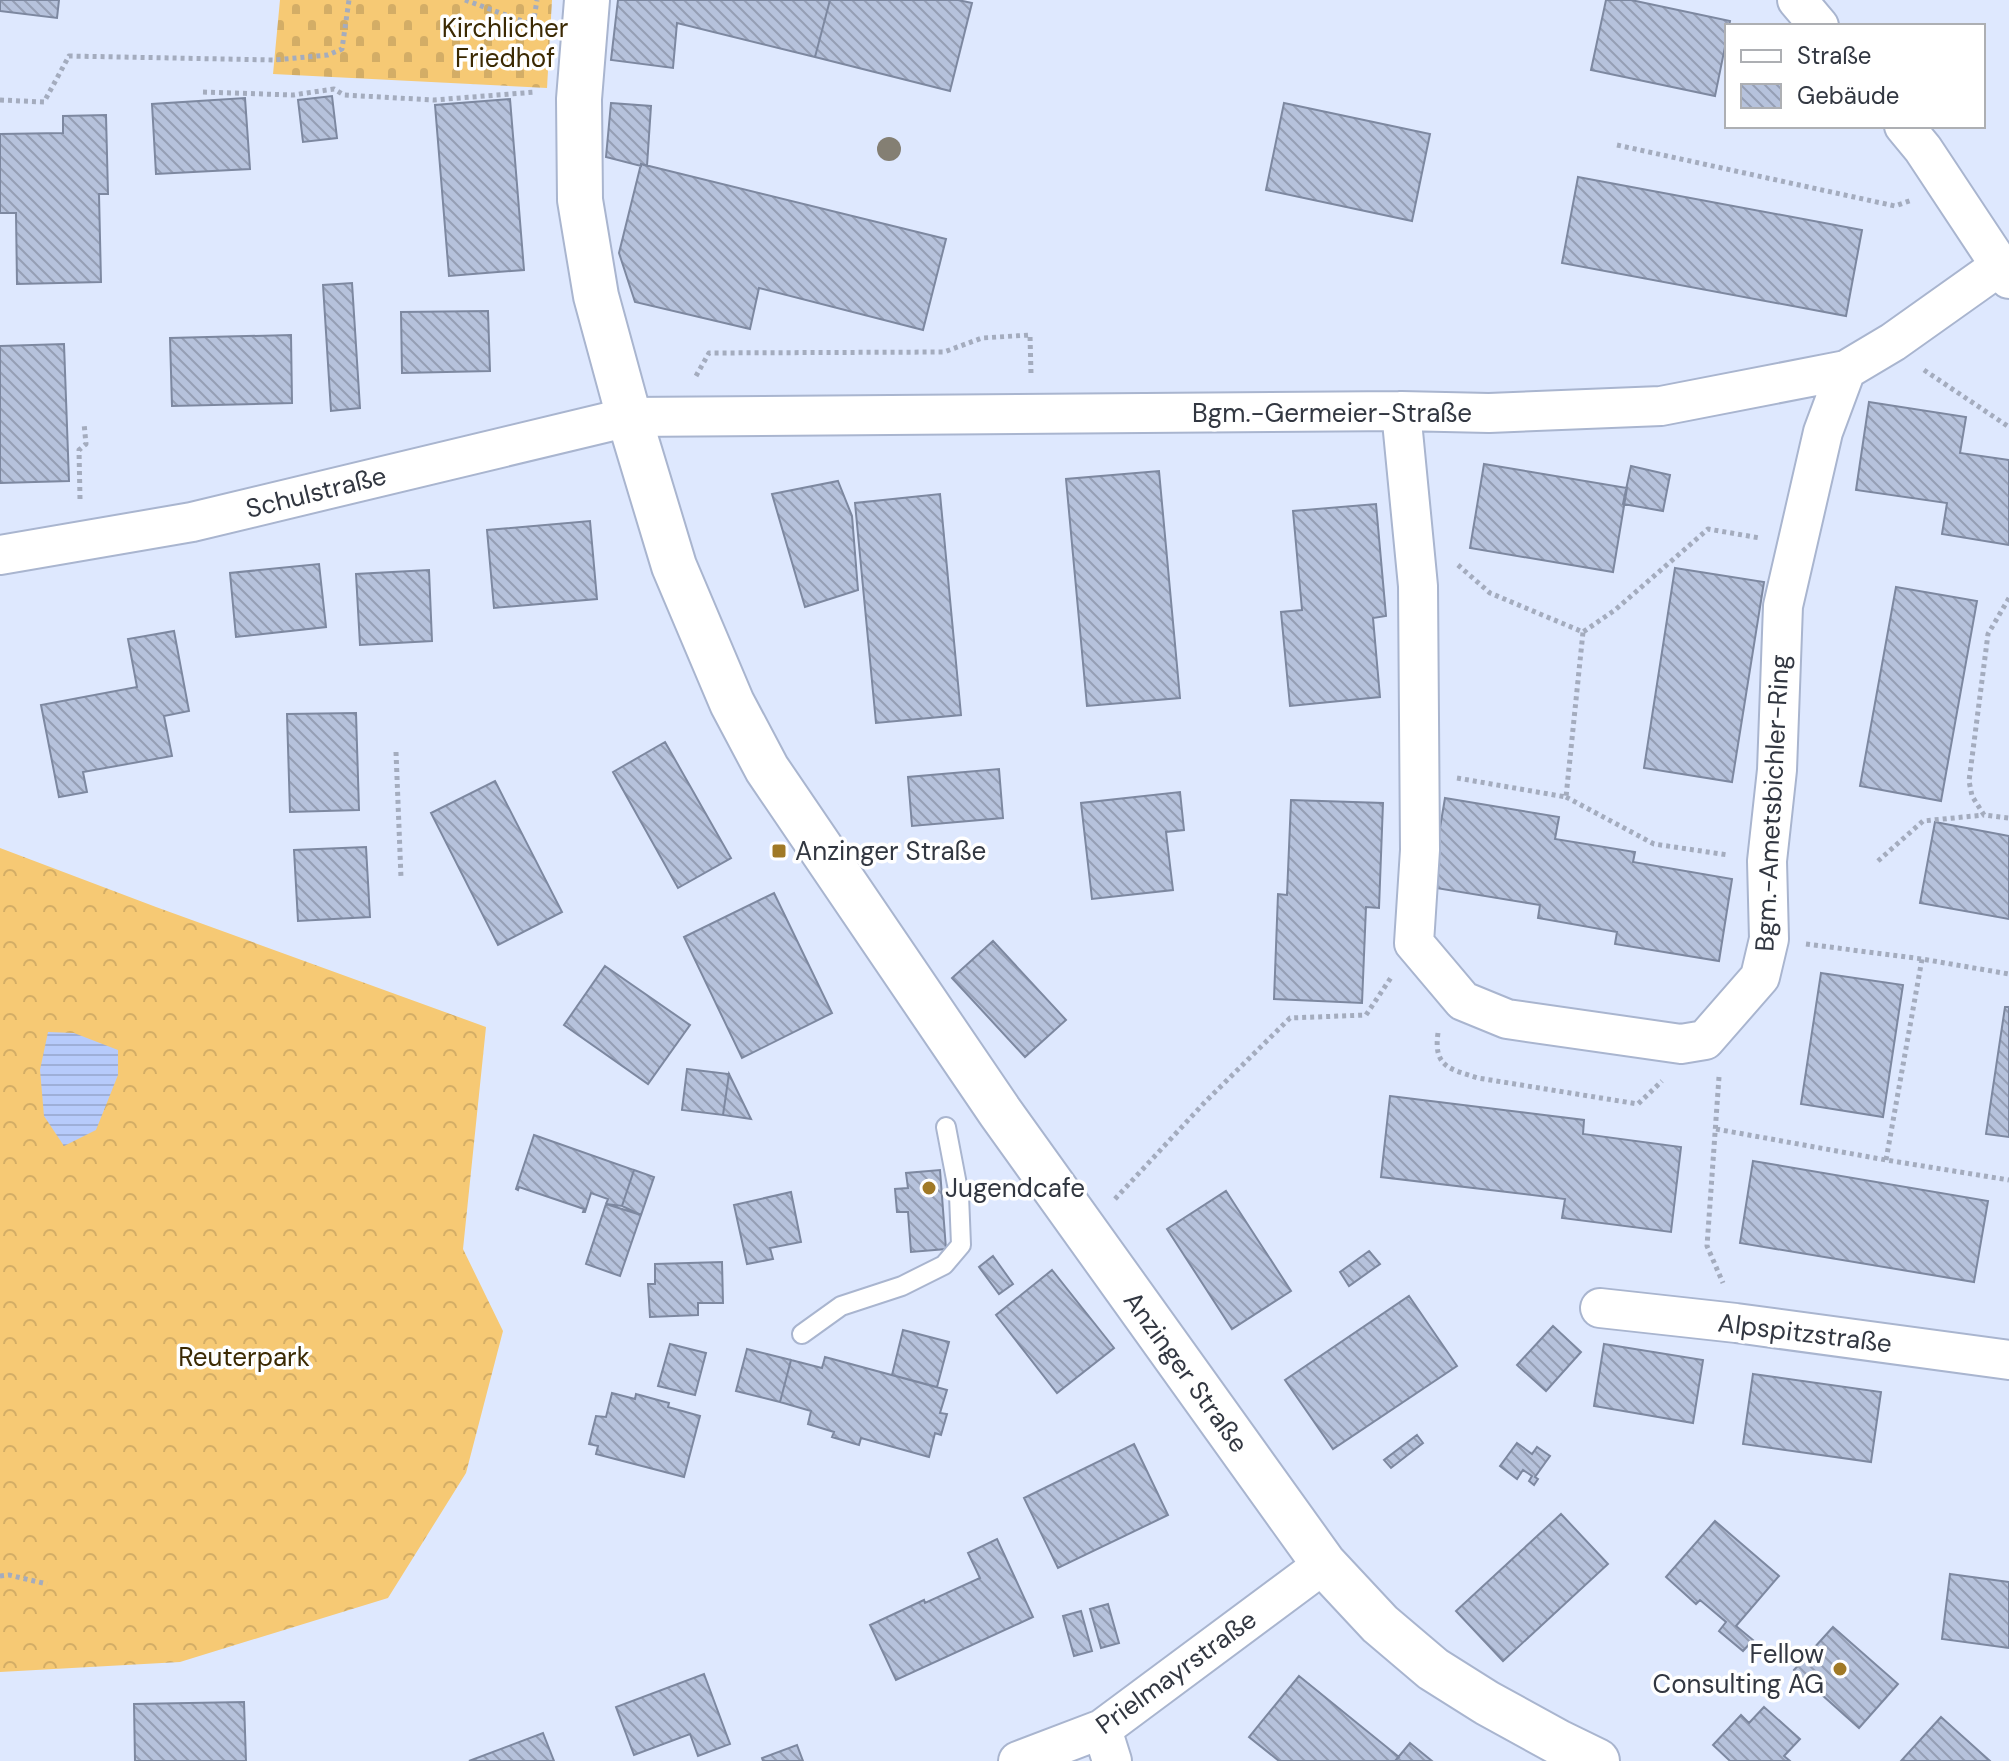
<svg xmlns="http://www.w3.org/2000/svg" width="2009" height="1761" viewBox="0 0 2009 1761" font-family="'DM Sans',sans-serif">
	<defs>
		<pattern id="forest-crowns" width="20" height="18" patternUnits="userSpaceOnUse" patternTransform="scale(2)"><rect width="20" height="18" fill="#f6c974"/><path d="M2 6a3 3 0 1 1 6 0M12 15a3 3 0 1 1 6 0" fill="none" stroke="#d3ad66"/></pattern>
		<pattern id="cemetery-stones" width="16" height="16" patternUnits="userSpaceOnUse" patternTransform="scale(2)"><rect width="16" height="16" fill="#f6c974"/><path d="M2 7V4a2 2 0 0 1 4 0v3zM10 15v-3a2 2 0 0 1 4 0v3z" fill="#d3ad66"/></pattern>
		<pattern id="water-rules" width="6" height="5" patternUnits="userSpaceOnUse" patternTransform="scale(2)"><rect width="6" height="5" fill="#b7cbfb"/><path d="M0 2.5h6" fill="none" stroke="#9eafd8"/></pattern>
		<pattern id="building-back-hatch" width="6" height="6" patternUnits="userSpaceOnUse" patternTransform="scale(2)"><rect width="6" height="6" fill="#b6c2dc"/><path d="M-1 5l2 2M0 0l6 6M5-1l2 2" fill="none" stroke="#959eb4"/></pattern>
	</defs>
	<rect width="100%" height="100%" fill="#dee8fe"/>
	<path fill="url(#forest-crowns)" d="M 0,848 L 156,907 L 486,1027 L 463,1249 L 503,1331 L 466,1473 L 388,1598 L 180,1662 L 0,1672 Z"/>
	<path fill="url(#cemetery-stones)" d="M 280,0 L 552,0 L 547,88 L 273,74 Z"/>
	<path fill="url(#water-rules)" d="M 48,1032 L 74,1033 L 118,1050 L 118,1075 L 96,1130 L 64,1146 L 44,1116 L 40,1070 Z"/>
	<path fill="url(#building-back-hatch)" stroke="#7d88a0" stroke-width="2" d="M 0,0 L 59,0 L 57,18 L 0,11 Z
		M 618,0 L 830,0 L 815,57 L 677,23 L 673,68 L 611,60 Z
		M 830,0 L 958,0 L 972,3 L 950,91 L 815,57 Z
		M 1606,0 L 1631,0 L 1730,21 L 1729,26 L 1727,26 L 1727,37 L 1715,96 L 1591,70 Z
		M 332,96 L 337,138 L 303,142 L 298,100 Z
		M 245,98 L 250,169 L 156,174 L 152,104 Z
		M 510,99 L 524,270 L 449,276 L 435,105 Z
		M 611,103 L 651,106 L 647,166 L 641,164 L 641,166 L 606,157 Z
		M 1284,103 L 1430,134 L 1412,221 L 1266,190 Z
		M 106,115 L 108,194 L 99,194 L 101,282 L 17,284 L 16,213 L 0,213 L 0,134 L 63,133 L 63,116 Z
		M 641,164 L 946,239 L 923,330 L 759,288 L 750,329 L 635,302 L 619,253 Z
		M 1578,177 L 1862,230 L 1846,316 L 1562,263 Z
		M 352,283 L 360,408 L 331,411 L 323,285 Z
		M 488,311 L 490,371 L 402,373 L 401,312 Z
		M 291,335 L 292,403 L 172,406 L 170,338 Z
		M 64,344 L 69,481 L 0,483 L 0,346 Z
		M 1869,402 L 1966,417 L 1960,453 L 2009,460 L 2009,545 L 1942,534 L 1947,503 L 1856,490 Z
		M 1484,464 L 1627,488 L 1613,572 L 1470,548 Z
		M 1631,466 L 1670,475 L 1663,511 L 1623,504 Z
		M 1159,471 L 1180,698 L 1087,706 L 1066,479 Z
		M 838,481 L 852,516 L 858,590 L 805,607 L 772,494 Z
		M 940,494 L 961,715 L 876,723 L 855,503 Z
		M 1376,504 L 1386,616 L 1373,618 L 1380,697 L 1290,706 L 1281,612 L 1302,610 L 1293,511 Z
		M 590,521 L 597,599 L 494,608 L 487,530 Z
		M 319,564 L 326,627 L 236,637 L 230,573 Z
		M 1675,568 L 1764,582 L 1732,782 L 1644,768 Z
		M 429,570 L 432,641 L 360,645 L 356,574 Z
		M 1896,587 L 1977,601 L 1941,801 L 1860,786 Z
		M 174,631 L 189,711 L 164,716 L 172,756 L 83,772 L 87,792 L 59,797 L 41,705 L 137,687 L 128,639 Z
		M 356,713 L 359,810 L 290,812 L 287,714 Z
		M 665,742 L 731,858 L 678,888 L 613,772 Z
		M 999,769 L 1003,818 L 912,826 L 908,777 Z
		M 495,781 L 562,912 L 498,945 L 431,813 Z
		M 1180,792 L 1184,830 L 1166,832 L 1173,890 L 1092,899 L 1081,803 Z
		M 1445,798 L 1559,817 L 1555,839 L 1635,852 L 1633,862 L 1732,879 L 1719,961 L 1615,944 L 1617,932 L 1538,918 L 1540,905 L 1430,887 Z
		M 1291,800 L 1383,803 L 1379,908 L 1366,907 L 1362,1003 L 1274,999 L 1278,894 L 1287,895 Z
		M 1935,822 L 2009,836 L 2009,919 L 1920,903 Z
		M 366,847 L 370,917 L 298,921 L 294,850 Z
		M 774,893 L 832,1013 L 742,1058 L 684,937 Z
		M 993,941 L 1066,1020 L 1025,1057 L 952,978 Z
		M 605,966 L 690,1025 L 648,1084 L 564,1025 Z
		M 1821,973 L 1903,985 L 1883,1117 L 1801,1104 Z
		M 2005,1007 L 2009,1007 L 2009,1137 L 1986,1134 Z
		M 687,1069 L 729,1074 L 723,1115 L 682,1110 Z
		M 729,1074 L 751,1119 L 723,1115 Z
		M 1390,1096 L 1584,1120 L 1583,1134 L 1681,1147 L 1671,1232 L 1562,1218 L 1565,1199 L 1381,1177 Z
		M 534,1135 L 634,1170 L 622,1206 L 606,1204 L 608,1199 L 591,1193 L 585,1212 L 583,1212 L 584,1209 L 519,1187 L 518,1190 L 516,1189 Z
		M 1753,1161 L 1988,1201 L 1974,1282 L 1740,1243 Z
		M 634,1170 L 654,1177 L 641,1215 L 622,1206 Z
		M 940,1170 L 946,1249 L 911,1252 L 908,1212 L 897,1212 L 895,1189 L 908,1188 L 906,1173 Z
		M 1226,1191 L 1291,1291 L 1232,1329 L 1167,1229 Z
		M 791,1192 L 801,1242 L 770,1248 L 773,1259 L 747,1264 L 734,1205 Z
		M 606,1204 L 641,1215 L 620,1276 L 586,1264 Z
		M 1369,1251 L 1380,1264 L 1349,1286 L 1340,1272 Z
		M 993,1256 L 1013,1284 L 999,1294 L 979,1267 Z
		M 722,1262 L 723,1303 L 698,1303 L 698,1315 L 650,1317 L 648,1284 L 655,1284 L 655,1264 Z
		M 1052,1270 L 1114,1348 L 1057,1393 L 996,1315 Z
		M 1409,1296 L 1457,1366 L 1333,1449 L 1285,1380 Z
		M 1553,1326 L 1581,1352 L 1546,1391 L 1517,1365 Z
		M 903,1330 L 949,1342 L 937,1387 L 892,1375 Z
		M 670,1344 L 706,1353 L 695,1395 L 658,1386 Z
		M 1604,1344 L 1703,1360 L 1693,1423 L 1594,1406 Z
		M 747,1349 L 791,1360 L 780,1402 L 736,1391 Z
		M 825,1357 L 947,1390 L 940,1413 L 947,1414 L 941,1435 L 935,1433 L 929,1457 L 861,1438 L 859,1445 L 832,1437 L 834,1432 L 808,1424 L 811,1411 L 780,1402 L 791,1360 L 822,1368 Z
		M 1753,1374 L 1881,1392 L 1871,1462 L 1743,1444 Z
		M 612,1393 L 635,1399 L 636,1394 L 669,1403 L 668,1407 L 700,1416 L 684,1477 L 596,1454 L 598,1446 L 589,1444 L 596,1416 L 606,1417 Z
		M 1417,1435 L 1423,1443 L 1391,1468 L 1384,1460 Z
		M 1517,1443 L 1532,1454 L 1537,1447 L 1550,1456 L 1535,1477 L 1538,1479 L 1534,1485 L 1529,1481 L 1532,1476 L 1523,1470 L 1517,1479 L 1500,1466 Z
		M 1134,1444 L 1168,1515 L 1058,1568 L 1024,1498 Z
		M 1561,1514 L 1608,1564 L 1503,1661 L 1456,1611 Z
		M 1715,1521 L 1779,1576 L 1736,1626 L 1753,1640 L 1743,1651 L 1719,1631 L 1726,1622 L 1700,1600 L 1696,1604 L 1666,1577 Z
		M 997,1539 L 1033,1617 L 896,1680 L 870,1625 L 924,1600 L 925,1603 L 980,1578 L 968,1553 Z
		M 1950,1574 L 2009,1582 L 2009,1648 L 1942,1639 Z
		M 1108,1604 L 1119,1643 L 1101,1648 L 1090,1609 Z
		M 1081,1611 L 1092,1651 L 1074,1656 L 1063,1616 Z
		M 1833,1627 L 1898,1684 L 1859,1728 L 1794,1670 Z
		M 704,1674 L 730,1744 L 698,1756 L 690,1734 L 634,1755 L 616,1707 Z
		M 1299,1676 L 1399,1757 L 1395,1761 L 1279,1761 L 1249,1737 Z
		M 244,1702 L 246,1761 L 135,1761 L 134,1704 Z
		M 1764,1707 L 1800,1739 L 1784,1756 L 1790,1761 L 1730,1761 L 1713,1745 L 1741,1715 L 1749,1723 Z
		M 1941,1717 L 1990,1761 L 1901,1761 Z
		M 543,1733 L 554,1761 L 469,1761 Z
		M 1410,1743 L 1432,1761 L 1395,1761 Z
		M 797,1745 L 803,1761 L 763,1761 L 762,1758 Z"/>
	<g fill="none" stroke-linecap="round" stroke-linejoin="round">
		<g stroke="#a9b5cf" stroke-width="22">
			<path id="service" d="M 802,1334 L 841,1306 L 902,1286 L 944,1265 L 961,1245 L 959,1195 L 946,1127"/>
		</g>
		<g stroke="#a9b5cf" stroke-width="42">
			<path id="minor" d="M 1797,0 L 1819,26
				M 1904,126 L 1923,149 L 2009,279
				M 1401,411 L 1418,586 L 1420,850 L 1414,943 L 1463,1001 L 1507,1019 L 1681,1044 L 1705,1040 L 1760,977 L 1769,939 L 1767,861 L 1777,770 L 1783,606 L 1823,432 L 1846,370
				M 0,555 L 192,522 L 629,417 L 1401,411 L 1489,413 L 1661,406 L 1846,370 L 1893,342 L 2000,266
				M 1600,1308 L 1736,1323 L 2009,1360
				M 1102,1729 L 1112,1761
				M 1018,1761 L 1102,1729 L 1324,1564"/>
		</g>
		<g stroke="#a9b5cf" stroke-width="48">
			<path id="tertiary" d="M 587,0 L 579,99 L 580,200 L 596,296 L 629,417 L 674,566 L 732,703 L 767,769 L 1000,1112 L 1324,1564 L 1380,1624 L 1433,1669 L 1487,1703 L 1558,1742 L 1597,1761"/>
		</g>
		<path stroke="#a4acbe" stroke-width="5" stroke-dasharray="4 4" stroke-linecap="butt" d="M 465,0 L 533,25 L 542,30
			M 533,25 L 537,0
			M 203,92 L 293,95 L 334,89 L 344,95 L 434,100 L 536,92
			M 0,100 L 44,102 L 69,56 L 275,60 L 328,55 L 342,49 L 349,0
			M 1617,145 L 1895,206 L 1912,200
			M 1924,370 L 2009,427
			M 696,376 L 709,353 L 944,352 L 982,338 L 1030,335 L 1031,374
			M 80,499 L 79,450 L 86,444 L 84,423
			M 1458,565 L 1490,593 L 1583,632 L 1615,610 L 1708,529 L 1760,538
			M 2009,598 L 1988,634 L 1969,781 L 1972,796 L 1984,815 L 2009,818
			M 396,752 L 401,878
			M 1457,778 L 1566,797 L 1583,632
			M 1566,797 L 1654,844 L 1728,855
			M 1878,861 L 1923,821 L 1984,815
			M 1806,944 L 1922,959 L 2009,974
			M 1438,1033 C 1433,1068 1451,1069 1478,1078 L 1638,1104 L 1662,1081
			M 1719,1077 L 1707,1246 L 1723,1283
			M 1716,1129 L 1886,1160 L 2009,1180
			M 1886,1160 L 1922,959
			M 1115,1199 L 1205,1102 L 1290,1018 L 1366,1015 L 1392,976
			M 0,1576 L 9,1575 L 47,1584"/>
		<use href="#service" stroke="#fff" stroke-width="18"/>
		<use href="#minor" stroke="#fff" stroke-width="38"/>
		<use href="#tertiary" stroke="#fff" stroke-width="44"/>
	</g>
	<circle fill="#847f73" cx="889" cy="149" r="12"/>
	<g fill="#a07926" stroke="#fff" stroke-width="3">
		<rect x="771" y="843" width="16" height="16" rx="4"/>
		<circle cx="929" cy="1188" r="8"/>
		<circle cx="1840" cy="1669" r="8"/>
	</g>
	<g text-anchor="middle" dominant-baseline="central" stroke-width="7" stroke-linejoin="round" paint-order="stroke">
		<g font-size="26" fill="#3b2902" stroke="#fff">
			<text x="505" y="28">Kirchlicher<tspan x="505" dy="30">Friedhof</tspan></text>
			<text x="244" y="1357">Reuterpark</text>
		</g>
		<g font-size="26" fill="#323741" stroke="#fff">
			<text x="1332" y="413">Bgm.-Germeier-Straße</text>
			<text transform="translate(316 492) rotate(-14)">Schulstraße</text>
			<text transform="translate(1772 803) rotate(-87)">Bgm.-Ametsbichler-Ring</text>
			<text transform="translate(1805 1333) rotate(7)">Alpspitzstraße</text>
			<text transform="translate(1186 1372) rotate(54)">Anzinger Straße</text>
			<text transform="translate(1176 1672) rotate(-36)">Prielmayrstraße</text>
		</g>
		<g font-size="26" fill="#323741" stroke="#fff" text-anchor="start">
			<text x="795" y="851">Anzinger Straße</text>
			<text x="945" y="1188">Jugendcafe</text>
			<text x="1824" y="1654" text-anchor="end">Fellow<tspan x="1824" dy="30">Consulting AG</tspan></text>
		</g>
	</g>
	<rect x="1725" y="24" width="260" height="104" fill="#ffffff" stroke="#adafb3" stroke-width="2"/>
	<rect x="1741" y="50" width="40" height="12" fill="#ffffff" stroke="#adafb3" stroke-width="2"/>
	<text x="1797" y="64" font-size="24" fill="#323741">Straße</text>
	<rect x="1741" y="84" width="40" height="24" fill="url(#building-back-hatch)" stroke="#adafb3" stroke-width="2"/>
	<text x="1797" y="104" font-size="24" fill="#323741">Gebäude</text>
</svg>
